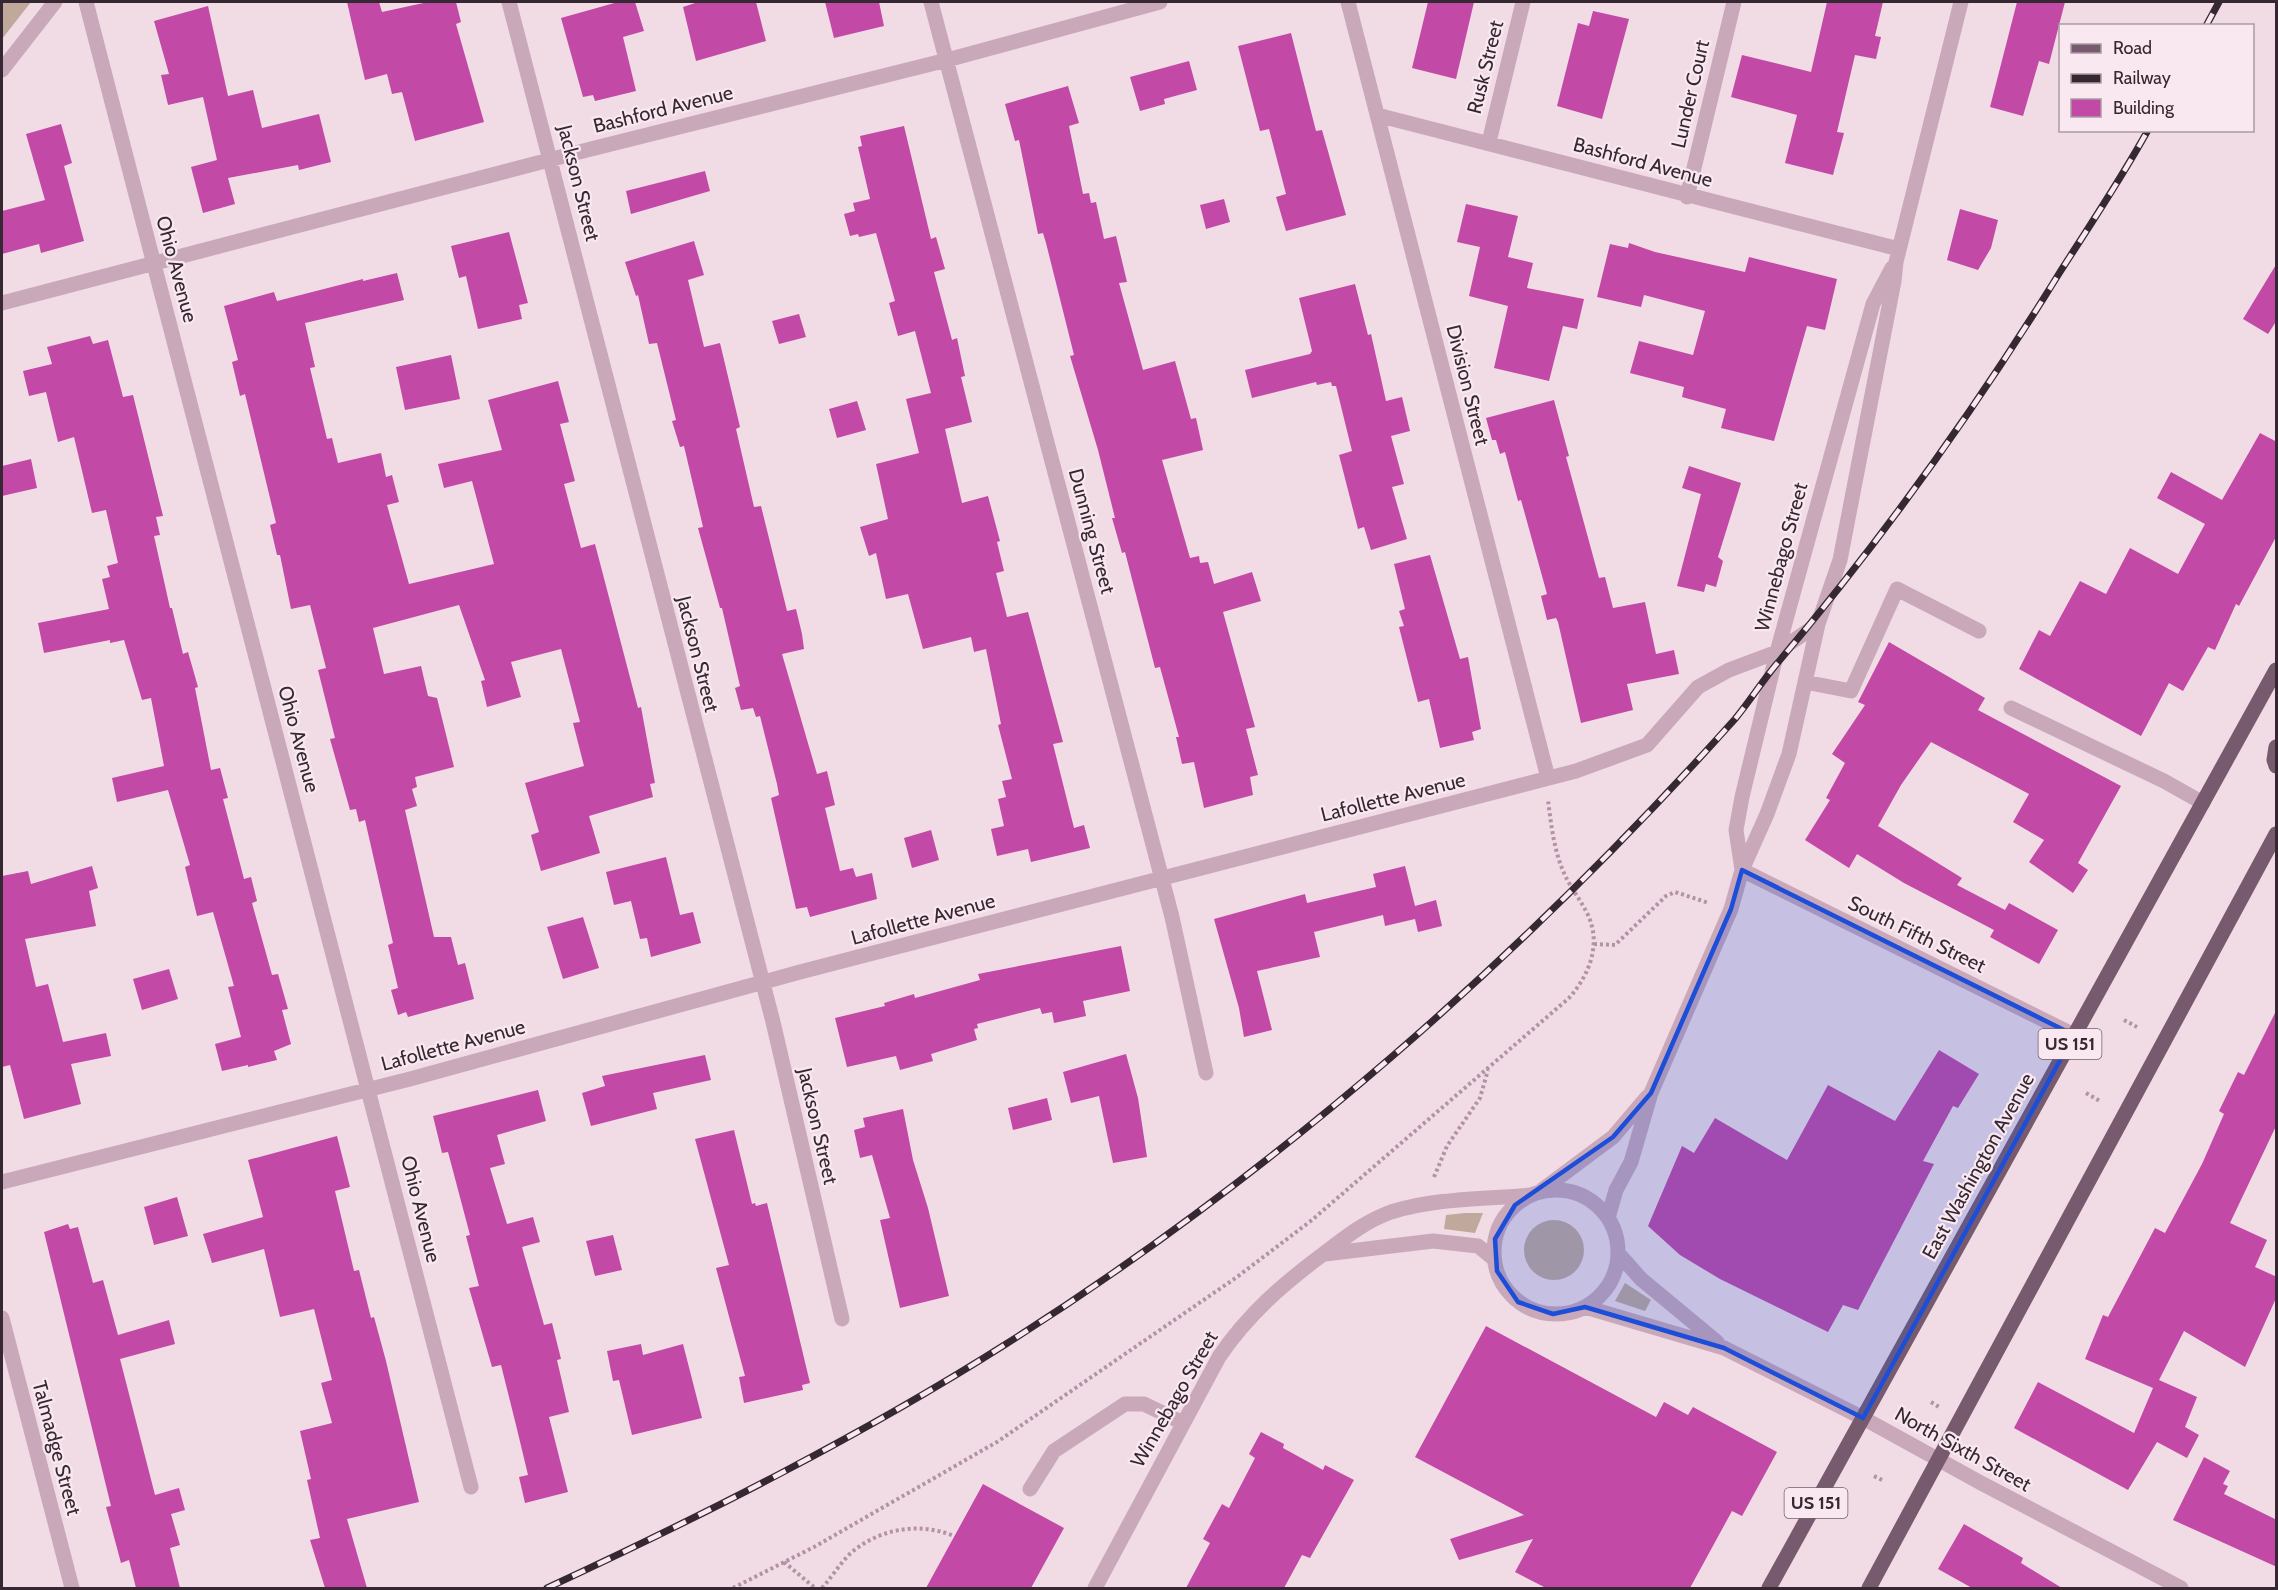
<svg xmlns="http://www.w3.org/2000/svg" width="2278" height="1590" viewBox="0 0 2278 1590" font-family="Cabin,sans-serif">
	<rect width="100%" height="100%" fill="#f1dce6"/>
	<path fill="#c0a89c" d="M 2,2 L 31,2 L 2,39 Z
		M 1465,1213 L 1483,1213 L 1475,1233 L 1444,1229 L 1446,1215 Z
		M1524 1250a30 30 0 1 1 60 0a30 30 0 1 1-60 0Z
		M 1625,1283 L 1651,1300 L 1645,1311 L 1615,1301 Z"/>
	<path fill="#c249a6" d="M 347,2 L 379,2 L 382,12 L 428,2 L 456,2 L 461,22 L 456,24 L 484,122 L 415,141 L 402,92 L 392,94 L 387,74 L 365,80 Z
		M 618,2 L 635,2 L 644,31 L 623,37 L 636,91 L 595,101 L 593,95 L 583,97 L 561,18 Z
		M 698,2 L 756,2 L 766,41 L 696,61 L 683,7 Z
		M 825,2 L 879,2 L 884,26 L 834,38 Z
		M 1428,2 L 1474,2 L 1456,79 L 1412,68 Z
		M 1827,2 L 1883,2 L 1875,36 L 1881,37 L 1876,59 L 1855,55 L 1837,132 L 1844,133 L 1833,175 L 1785,163 L 1797,115 L 1731,97 L 1742,55 L 1811,72 Z
		M 2017,2 L 2065,2 L 2049,64 L 2039,61 L 2023,116 L 1990,107 Z
		M 208,6 L 228,96 L 253,90 L 262,128 L 319,114 L 331,162 L 299,170 L 298,165 L 228,178 L 235,204 L 203,213 L 191,167 L 217,160 L 203,97 L 168,105 L 161,75 L 169,74 L 154,21 Z
		M 1593,11 L 1629,19 L 1602,119 L 1557,106 L 1578,23 L 1589,26 Z
		M 1291,33 L 1316,131 L 1322,130 L 1346,215 L 1286,231 L 1276,197 L 1286,194 L 1269,129 L 1260,131 L 1238,46 Z
		M 1189,61 L 1197,90 L 1164,99 L 1165,104 L 1140,111 L 1130,77 Z
		M 1068,86 L 1079,123 L 1069,126 L 1083,194 L 1089,193 L 1091,203 L 1096,202 L 1104,239 L 1116,236 L 1127,282 L 1119,283 L 1143,370 L 1175,361 L 1191,419 L 1196,418 L 1203,450 L 1162,460 L 1190,558 L 1199,556 L 1200,563 L 1208,562 L 1214,584 L 1252,572 L 1261,601 L 1223,612 L 1255,727 L 1246,729 L 1258,775 L 1250,777 L 1253,795 L 1204,808 L 1194,762 L 1182,764 L 1176,737 L 1179,737 L 1160,667 L 1155,668 L 1125,552 L 1122,553 L 1112,518 L 1115,518 L 1098,450 L 1070,356 L 1074,355 L 1046,243 L 1043,233 L 1038,234 L 1019,140 L 1015,141 L 1005,104 Z
		M 61,124 L 72,163 L 64,166 L 84,241 L 41,253 L 39,244 L 2,254 L 2,211 L 45,200 L 26,134 Z
		M 904,126 L 931,239 L 936,237 L 945,269 L 934,272 L 952,340 L 957,338 L 965,376 L 961,377 L 972,422 L 945,429 L 962,503 L 988,496 L 1000,541 L 997,542 L 1004,571 L 996,573 L 1007,617 L 1028,612 L 1063,742 L 1053,744 L 1074,828 L 1084,825 L 1090,848 L 1031,862 L 1028,849 L 997,856 L 991,829 L 1004,826 L 998,799 L 1006,797 L 1002,781 L 1012,779 L 998,725 L 1001,724 L 986,649 L 974,652 L 971,637 L 923,649 L 908,594 L 886,599 L 876,553 L 869,556 L 860,527 L 888,519 L 876,464 L 919,453 L 906,399 L 931,393 L 915,331 L 898,336 L 889,303 L 895,301 L 876,233 L 859,237 L 858,234 L 850,236 L 844,214 L 855,211 L 853,203 L 870,199 L 858,147 L 862,146 L 860,136 Z
		M 705,171 L 710,191 L 631,214 L 626,191 Z
		M 1224,199 L 1230,222 L 1206,229 L 1200,205 Z
		M 1466,204 L 1518,216 L 1508,257 L 1533,263 L 1527,288 L 1584,299 L 1577,329 L 1563,326 L 1549,381 L 1494,368 L 1508,306 L 1469,296 L 1480,247 L 1457,242 Z
		M 1960,209 L 1998,220 L 1991,248 L 1978,270 L 1947,260 Z
		M 509,232 L 528,303 L 519,305 L 522,319 L 478,329 L 466,276 L 459,278 L 451,246 Z
		M 694,241 L 704,275 L 688,280 L 704,347 L 720,343 L 740,427 L 736,429 L 754,507 L 761,506 L 787,611 L 796,609 L 802,634 L 804,649 L 782,654 L 817,774 L 827,771 L 835,805 L 825,808 L 840,871 L 853,868 L 856,877 L 872,873 L 877,899 L 810,917 L 807,907 L 796,909 L 771,798 L 779,795 L 777,784 L 760,716 L 756,717 L 753,708 L 741,710 L 735,688 L 740,686 L 722,608 L 720,608 L 698,528 L 703,527 L 684,446 L 680,447 L 672,421 L 676,420 L 657,343 L 649,344 L 638,295 L 636,296 L 625,262 Z
		M 1629,243 L 1655,252 L 1745,272 L 1749,257 L 1837,279 L 1825,330 L 1807,326 L 1774,441 L 1721,428 L 1726,409 L 1682,397 L 1684,387 L 1630,373 L 1639,341 L 1693,355 L 1705,311 L 1644,295 L 1641,307 L 1597,297 L 1610,244 L 1628,248 Z
		M 2277,263 L 2277,320 L 2268,334 L 2243,319 Z
		M 397,273 L 404,300 L 305,323 L 315,367 L 310,368 L 327,439 L 332,438 L 338,463 L 381,453 L 386,477 L 392,475 L 399,502 L 387,505 L 409,584 L 494,564 L 472,481 L 444,488 L 438,464 L 502,450 L 488,400 L 558,381 L 569,422 L 560,424 L 575,481 L 564,484 L 581,548 L 595,544 L 638,708 L 641,707 L 655,783 L 650,784 L 653,797 L 589,816 L 600,853 L 541,871 L 531,835 L 539,832 L 525,783 L 584,766 L 573,723 L 580,722 L 561,649 L 511,662 L 521,697 L 487,707 L 481,681 L 485,680 L 459,605 L 373,628 L 384,674 L 421,666 L 428,696 L 437,698 L 454,767 L 415,777 L 417,787 L 412,789 L 417,806 L 405,810 L 434,937 L 451,937 L 458,965 L 465,963 L 474,999 L 408,1017 L 406,1012 L 398,1015 L 391,990 L 398,988 L 388,945 L 393,943 L 365,820 L 359,822 L 356,809 L 350,810 L 330,739 L 335,738 L 318,670 L 326,668 L 310,605 L 291,609 L 280,555 L 277,555 L 270,525 L 276,523 L 245,394 L 240,396 L 232,362 L 238,360 L 224,306 L 274,292 L 277,301 L 363,279 L 363,281 Z
		M 1355,284 L 1368,335 L 1371,334 L 1386,401 L 1402,397 L 1410,431 L 1391,436 L 1404,484 L 1392,487 L 1407,539 L 1371,550 L 1364,527 L 1358,529 L 1339,455 L 1352,451 L 1336,386 L 1332,386 L 1331,382 L 1317,385 L 1316,382 L 1252,398 L 1245,370 L 1310,354 L 1312,351 L 1299,298 Z
		M 799,314 L 806,337 L 779,344 L 772,321 Z
		M 90,336 L 93,344 L 108,340 L 123,397 L 133,395 L 163,516 L 156,517 L 160,535 L 154,536 L 170,608 L 172,608 L 183,654 L 188,652 L 198,687 L 195,688 L 211,770 L 220,768 L 228,798 L 223,799 L 244,879 L 251,877 L 257,901 L 252,903 L 272,975 L 278,974 L 288,1009 L 282,1010 L 291,1044 L 274,1051 L 277,1060 L 248,1067 L 248,1065 L 222,1071 L 215,1044 L 241,1037 L 228,987 L 234,986 L 213,912 L 197,916 L 185,867 L 190,865 L 168,790 L 117,802 L 112,778 L 164,766 L 151,698 L 142,700 L 124,640 L 110,643 L 110,640 L 44,653 L 38,623 L 109,609 L 102,579 L 110,577 L 107,566 L 118,563 L 106,510 L 92,513 L 74,437 L 58,442 L 46,392 L 29,396 L 23,371 L 52,364 L 47,347 Z
		M 451,355 L 460,399 L 405,410 L 396,367 Z
		M 1554,400 L 1569,456 L 1566,457 L 1599,578 L 1605,577 L 1613,608 L 1645,602 L 1656,654 L 1674,650 L 1679,674 L 1627,684 L 1633,710 L 1581,723 L 1558,622 L 1556,618 L 1547,620 L 1541,596 L 1547,594 L 1521,500 L 1518,501 L 1505,452 L 1500,454 L 1496,440 L 1492,440 L 1486,418 Z
		M 857,401 L 866,430 L 837,438 L 829,409 Z
		M 2260,433 L 2277,442 L 2277,535 L 2239,606 L 2236,604 L 2215,650 L 2208,647 L 2183,691 L 2169,683 L 2141,736 L 2019,669 L 2039,630 L 2050,636 L 2080,581 L 2106,594 L 2130,548 L 2178,574 L 2205,524 L 2157,498 L 2171,472 L 2222,500 Z
		M 31,459 L 37,488 L 2,496 L 2,466 Z
		M 1689,466 L 1741,483 L 1718,557 L 1723,561 L 1716,587 L 1706,584 L 1704,592 L 1677,586 L 1701,494 L 1682,488 Z
		M 1430,555 L 1460,659 L 1468,657 L 1481,729 L 1472,732 L 1474,740 L 1440,748 L 1429,699 L 1418,702 L 1399,627 L 1404,626 L 1399,611 L 1405,609 L 1394,564 Z
		M 1889,642 L 1985,698 L 1978,710 L 2121,786 L 2078,863 L 2088,870 L 2073,893 L 2029,862 L 2044,840 L 2013,822 L 2029,794 L 1931,742 L 1901,785 L 1878,826 L 1962,878 L 1957,885 L 2005,910 L 2009,903 L 2058,930 L 2039,964 L 1990,937 L 1994,930 L 1904,883 L 1857,854 L 1849,868 L 1805,840 L 1830,800 L 1826,798 L 1845,763 L 1832,754 L 1865,705 L 1858,702 Z
		M 931,830 L 939,860 L 912,868 L 904,838 Z
		M 666,857 L 680,915 L 693,912 L 701,943 L 651,957 L 647,938 L 640,939 L 631,901 L 614,905 L 606,872 Z
		M 92,866 L 98,888 L 89,891 L 96,926 L 25,939 L 36,987 L 48,984 L 63,1042 L 106,1033 L 111,1056 L 71,1064 L 81,1104 L 24,1119 L 10,1065 L 2,1067 L 2,876 L 28,871 L 31,884 Z
		M 1405,866 L 1415,906 L 1436,900 L 1442,926 L 1418,932 L 1415,919 L 1385,926 L 1383,915 L 1314,932 L 1320,957 L 1257,971 L 1272,1030 L 1244,1037 L 1239,1008 L 1214,919 L 1305,894 L 1307,903 L 1376,887 L 1373,874 Z
		M 583,917 L 599,968 L 563,979 L 547,927 Z
		M 1121,946 L 1130,991 L 1083,1001 L 1086,1016 L 1054,1023 L 1052,1012 L 1042,1014 L 1040,1008 L 977,1024 L 978,1028 L 974,1029 L 977,1040 L 931,1054 L 933,1061 L 900,1070 L 896,1056 L 847,1067 L 835,1018 L 885,1006 L 884,1003 L 914,994 L 915,998 L 980,980 L 978,974 Z
		M 169,969 L 178,999 L 142,1010 L 133,979 Z
		M 2277,1009 L 2277,1124 L 2230,1223 L 2267,1240 L 2255,1267 L 2277,1277 L 2277,1296 L 2245,1367 L 2184,1331 L 2159,1380 L 2197,1397 L 2185,1427 L 2199,1435 L 2187,1458 L 2157,1442 L 2128,1490 L 2014,1428 L 2038,1382 L 2134,1433 L 2153,1388 L 2085,1359 L 2103,1315 L 2108,1317 L 2155,1228 L 2165,1233 L 2202,1164 L 2224,1114 L 2219,1111 L 2238,1072 L 2244,1075 Z
		M 1939,1050 L 1979,1074 L 1958,1108 L 1953,1106 L 1923,1161 L 1934,1164 L 1858,1310 L 1843,1305 L 1828,1332 L 1720,1279 L 1680,1255 L 1648,1226 L 1682,1146 L 1694,1153 L 1715,1118 L 1787,1160 L 1828,1085 L 1895,1121 Z
		M 1126,1054 L 1138,1098 L 1147,1157 L 1113,1163 L 1099,1096 L 1071,1103 L 1063,1072 Z
		M 705,1055 L 711,1080 L 653,1093 L 657,1109 L 591,1126 L 582,1093 L 605,1086 L 602,1076 Z
		M 538,1090 L 546,1121 L 497,1135 L 505,1164 L 490,1168 L 507,1224 L 533,1217 L 540,1242 L 522,1247 L 544,1325 L 552,1323 L 561,1359 L 557,1360 L 569,1412 L 549,1417 L 568,1492 L 525,1503 L 519,1477 L 528,1475 L 516,1425 L 501,1365 L 492,1367 L 469,1288 L 479,1286 L 466,1236 L 470,1235 L 448,1152 L 442,1153 L 433,1116 Z
		M 1047,1098 L 1052,1120 L 1013,1130 L 1008,1108 Z
		M 903,1109 L 913,1160 L 928,1208 L 949,1296 L 900,1308 L 880,1220 L 890,1218 L 872,1155 L 860,1158 L 854,1130 L 865,1127 L 863,1118 Z
		M 734,1130 L 752,1204 L 755,1203 L 756,1206 L 767,1203 L 810,1383 L 802,1385 L 803,1390 L 744,1403 L 739,1377 L 745,1376 L 716,1268 L 729,1265 L 695,1139 Z
		M 337,1136 L 350,1187 L 335,1191 L 354,1271 L 359,1270 L 371,1318 L 374,1317 L 386,1361 L 419,1502 L 347,1519 L 367,1588 L 325,1588 L 310,1540 L 320,1538 L 307,1480 L 311,1479 L 300,1431 L 332,1423 L 321,1383 L 332,1380 L 314,1309 L 280,1317 L 264,1249 L 212,1263 L 203,1234 L 263,1217 L 248,1160 Z
		M 177,1197 L 188,1236 L 154,1245 L 144,1207 Z
		M 68,1224 L 70,1229 L 78,1227 L 93,1283 L 103,1280 L 118,1335 L 169,1320 L 175,1344 L 120,1359 L 155,1495 L 179,1488 L 185,1510 L 171,1514 L 180,1545 L 170,1548 L 180,1588 L 136,1588 L 129,1560 L 121,1563 L 106,1507 L 111,1506 L 44,1232 Z
		M 613,1235 L 622,1270 L 595,1276 L 586,1241 Z
		M 1486,1326 L 1656,1417 L 1664,1402 L 1688,1415 L 1693,1407 L 1777,1452 L 1742,1516 L 1732,1511 L 1690,1588 L 1546,1588 L 1515,1572 L 1533,1539 L 1459,1560 L 1450,1539 L 1524,1515 L 1415,1457 Z
		M 641,1344 L 643,1355 L 683,1344 L 702,1418 L 632,1435 L 619,1380 L 613,1381 L 607,1351 Z
		M 1261,1432 L 1284,1444 L 1283,1448 L 1323,1470 L 1325,1465 L 1354,1480 L 1310,1558 L 1302,1555 L 1284,1588 L 1186,1588 L 1210,1543 L 1203,1539 L 1222,1504 L 1229,1508 L 1255,1458 L 1249,1454 Z
		M 2204,1457 L 2230,1471 L 2223,1484 L 2228,1486 L 2224,1494 L 2277,1520 L 2277,1567 L 2173,1520 Z
		M 983,1484 L 1064,1528 L 1031,1588 L 926,1588 Z
		M 1964,1524 L 2023,1558 L 2021,1563 L 2062,1588 L 1972,1588 L 1938,1569 Z"/>
	<g fill="none" stroke-linecap="round" stroke-linejoin="round">
		<path stroke="#b492a6" stroke-width="4" stroke-dasharray="3 3" stroke-linecap="butt" d="M 1594,944 L 1615,945 L 1666,896 L 1675,892 L 1709,903
			M 2124,1020 L 2137,1027
			M 2086,1093 L 2100,1101
			M 1434,1177 L 1447,1146 L 1480,1098 L 1488,1070
			M 1931,1402 L 1939,1407
			M 1874,1476 L 1884,1481
			M 784,1562 L 815,1588
			M 733,1588 L 814,1547 L 997,1442 L 1237,1277 L 1312,1220 L 1569,998 C 1590,974 1602,943 1587,913 C 1580,899 1570,887 1564,873 C 1554,851 1551,824 1548,800
			M 822,1588 C 832,1577 840,1563 852,1552 C 881,1528 920,1522 954,1536"/>
		<path stroke="#c9a8ba" stroke-width="15" d="M 86,2 L 471,1487
			M 509,2 L 773,1022 L 842,1319
			M 931,2 L 1172,917 L 1206,1073
			M 1348,2 L 1548,778
			M 2,70 L 55,2
			M 1377,115 L 1899,249
			M 1489,142 L 1523,2
			M 1687,197 L 1734,2
			M 2,303 L 587,150 L 947,60 L 1160,2
			M 1805,682 L 1851,691 L 1897,589 L 1979,631
			M 2011,708 L 2164,781 L 2203,803
			M 1742,870 L 1736,830 L 1742,797 L 1777,652 L 1873,304 L 1892,268
			M 1742,870 L 2074,1035
			M 2,1182 L 410,1079 L 800,972 L 1576,771 L 1647,745 L 1698,687 L 1729,670 L 1777,652 L 1818,624
			M 1542,1190 L 1613,1137 L 1647,1097
			M1494 1252a62 62 0 1 1 124 0a62 62 0 1 1-124 0Z
			M 1608,1218 L 1616,1190 L 1631,1162 L 1651,1093 L 1731,909 L 1742,870 L 1767,814 L 1789,754 L 1818,624 L 1840,560 L 1894,281 L 1896,262 L 1961,2
			M 1618,1253 L 1641,1279 L 1717,1342
			M 1325,1254 L 1433,1241 L 1478,1246 L 1494,1259
			M 1585,1307 L 1724,1348 L 1863,1418 L 1981,1483 L 2181,1588
			M 2,1318 L 72,1588
			M 1030,1489 L 1054,1451 L 1125,1404 L 1144,1404 L 1183,1423
			M 1095,1588 L 1219,1357 C 1248,1314 1284,1283 1326,1252 C 1347,1236 1366,1221 1391,1212 C 1435,1198 1486,1199 1532,1195"/>
		<path stroke="#775a6e" stroke-width="15" d="M 2276,747 L 2274,760 L 2276,766
			M 1769,1588 L 2276,670
			M 1869,1588 L 2276,834"/>
		<g stroke="#362832" stroke-width="7">
			<path id="rail" d="M 2206,26 L 2219,2
				M 547,1588 C 704,1515 859,1437 1006,1344 C 1276,1173 1522,957 1735,719 C 1749,702 1761,683 1775,666 C 1880,542 1975,410 2060,272 C 2090,225 2121,179 2148,130"/>
		</g>
		<use href="#rail" stroke="#f9e8f0" stroke-width="4.5" stroke-dasharray="14" stroke-linecap="butt"/>
	</g>
	<path fill="#1d4ed8" fill-opacity="0.2" stroke="#1d4ed8" stroke-width="4.5" stroke-linejoin="round" d="M 1742,870 L 2074,1035 L 1863,1418 L 1724,1348 L 1585,1307 L 1553,1314 L 1518,1302 L 1497,1271 L 1495,1239 L 1515,1205 L 1613,1137 L 1651,1093 L 1731,909 Z"/>
	<g text-anchor="middle" dominant-baseline="central" stroke-width="4.5" stroke-linejoin="round" paint-order="stroke">
		<g fill="#f9e8f0" stroke="#70626b" stroke-width="1.5">
			<rect x="2038.5" y="1029" width="63" height="30" rx="4.5"/>
			<rect x="1784.5" y="1488" width="63" height="30" rx="4.5"/>
		</g>
		<g font-size="18" font-weight="bold" fill="#362832">
			<text x="2070" y="1044">US 151</text>
			<text x="1816" y="1503">US 151</text>
		</g>
		<g font-size="20" fill="#362832" stroke="#f9e8f0">
			<text transform="translate(1485 67) rotate(-76)">Rusk Street</text>
			<text transform="translate(1690 94) rotate(-77)">Lunder Court</text>
			<text transform="translate(663 109) rotate(-14)">Bashford Avenue</text>
			<text transform="translate(1643 162) rotate(15)">Bashford Avenue</text>
			<text transform="translate(579 183) rotate(76)">Jackson Street</text>
			<text transform="translate(177 269) rotate(75)">Ohio Avenue</text>
			<text transform="translate(1468 385) rotate(76)">Division Street</text>
			<text transform="translate(1092 531) rotate(75)">Dunning Street</text>
			<text transform="translate(1781 557) rotate(-75)">Winnebago Street</text>
			<text transform="translate(698 654) rotate(76)">Jackson Street</text>
			<text transform="translate(299 739) rotate(75)">Ohio Avenue</text>
			<text transform="translate(1393 797) rotate(-14)">Lafollette Avenue</text>
			<text transform="translate(923 919) rotate(-15)">Lafollette Avenue</text>
			<text transform="translate(1917 934) rotate(26)">South Fifth Street</text>
			<text transform="translate(453 1045) rotate(-15)">Lafollette Avenue</text>
			<text transform="translate(818 1126) rotate(77)">Jackson Street</text>
			<text transform="translate(1978 1166) rotate(-61)">East Washington Avenue</text>
			<text transform="translate(421 1209) rotate(76)">Ohio Avenue</text>
			<text transform="translate(1174 1399) rotate(-60)">Winnebago Street</text>
			<text transform="translate(57 1448) rotate(75)">Talmadge Street</text>
			<text transform="translate(1963 1449) rotate(29)">North Sixth Street</text>
		</g>
	</g>
	<rect width="2278" height="1590" fill="none" stroke="#362832" stroke-width="6"/>
	<rect x="2059" y="24" width="195" height="108" fill="#f9e8f0" stroke="#ab9ba4" stroke-width="1.5"/>
	<rect x="2071" y="44" width="30" height="9" fill="#775a6e" stroke="#ab9ba4" stroke-width="1.5"/>
	<text x="2113" y="54" font-size="18" fill="#362832">Road</text>
	<rect x="2071" y="74" width="30" height="9" fill="#362832" stroke="#ab9ba4" stroke-width="1.5"/>
	<text x="2113" y="84" font-size="18" fill="#362832">Railway</text>
	<rect x="2071" y="99" width="30" height="18" fill="#c249a6" stroke="#ab9ba4" stroke-width="1.5"/>
	<text x="2113" y="114" font-size="18" fill="#362832">Building</text>
</svg>
